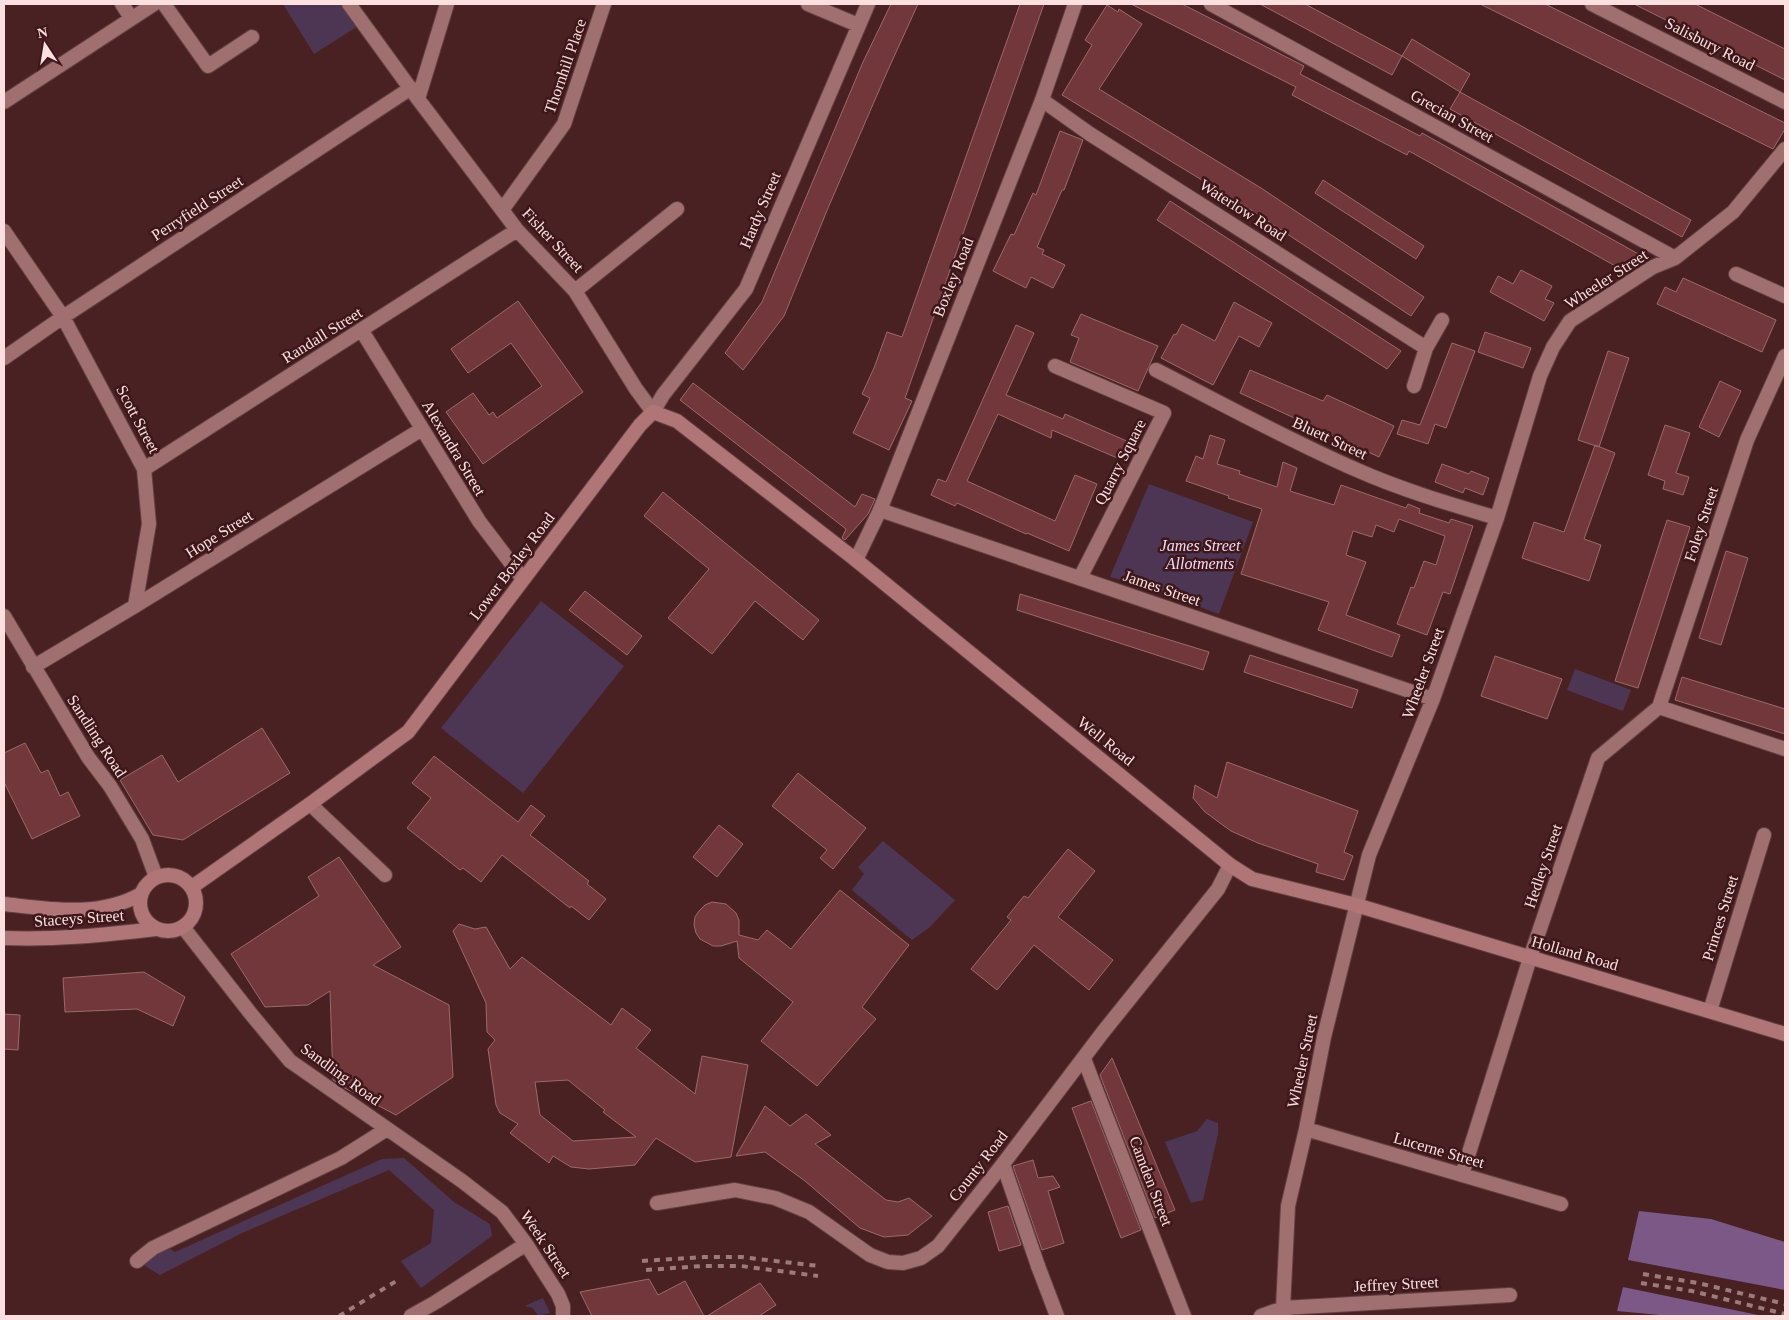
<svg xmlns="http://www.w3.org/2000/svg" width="1789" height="1320" viewBox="0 0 1789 1320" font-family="Georgia,serif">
	<rect width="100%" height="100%" fill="#4a2123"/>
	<path fill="#4d3653" d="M 283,4 L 341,4 L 358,26 L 314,54 Z
		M 1149,484 L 1253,522 L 1219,614 L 1146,587 L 1147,586 L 1110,577 Z
		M 541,601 L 624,666 L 523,793 L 441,728 Z
		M 1575,669 L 1631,690 L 1623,711 L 1567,690 Z
		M 883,841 L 955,900 L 930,927 L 912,940 L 852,890 L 864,874 L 858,867 Z
		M 1207,1119 L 1218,1123 L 1218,1134 L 1203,1200 L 1191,1203 L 1165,1142 L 1197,1131 Z
		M 404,1158 L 454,1202 L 490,1224 L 492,1236 L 421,1288 L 401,1261 L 431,1243 L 434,1210 L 389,1170 L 242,1233 L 160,1275 L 142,1264 L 167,1247 L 175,1252 L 382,1159 Z
		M 543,1298 L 550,1313 L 538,1316 L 533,1308 L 525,1306 Z"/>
	<path fill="#7c5886" d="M 1639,1211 L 1711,1219 L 1785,1242 L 1785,1290 L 1628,1260 Z
		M 1623,1287 L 1763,1316 L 1670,1316 L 1617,1311 Z"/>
	<path fill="#72373a" stroke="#9a6a6b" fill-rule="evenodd" d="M 891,4 L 918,4 L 887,72 L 828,208 L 784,316 L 743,370 L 725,353 L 762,302 L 863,62 Z
		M 1020,4 L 1044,4 L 905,398 L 912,401 L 889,450 L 853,433 L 870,398 L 862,394 L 874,368 L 887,332 L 902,337 Z
		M 1131,4 L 1182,4 L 1304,66 L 1300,74 L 1420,136 L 1422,133 L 1642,256 L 1635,268 L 1628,273 L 1409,151 L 1407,155 L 1292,95 L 1296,87 Z
		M 1260,4 L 1305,4 L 1402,56 L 1392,75 Z
		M 1480,4 L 1545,4 L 1785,123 L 1785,129 L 1773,149 Z
		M 1634,4 L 1695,4 L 1785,49 L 1785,80 Z
		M 1107,5 L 1118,12 L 1119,9 L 1142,24 L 1099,89 L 1261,188 L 1424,297 L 1411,316 L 1248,208 L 1062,95 L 1092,45 L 1085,40 Z
		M 1412,39 L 1470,74 L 1460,92 L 1402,56 Z
		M 1460,92 L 1691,220 L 1682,237 L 1450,109 Z
		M 1060,131 L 1083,140 L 1064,190 L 1062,190 L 1037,247 L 1044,250 L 1042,254 L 1065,265 L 1053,288 L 1031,277 L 1026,288 L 993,271 L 1011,234 L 1014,235 L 1033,193 L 1036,195 Z
		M 1323,180 L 1424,246 L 1416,259 L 1315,193 Z
		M 1170,201 L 1401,351 L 1387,369 L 1157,220 Z
		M 1521,270 L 1552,286 L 1545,299 L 1554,303 L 1544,321 L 1490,292 L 1498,276 L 1513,284 Z
		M 1683,278 L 1776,320 L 1762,352 L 1657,304 L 1665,287 L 1676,292 Z
		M 518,301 L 583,392 L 483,464 L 446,412 L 473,393 L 489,415 L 493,412 L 497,418 L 542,386 L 511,343 L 468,373 L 451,349 Z
		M 1234,302 L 1272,323 L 1259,347 L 1239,336 L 1213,385 L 1161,358 L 1174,334 L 1176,335 L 1182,324 L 1215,341 Z
		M 1081,314 L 1158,346 L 1138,391 L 1070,362 L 1079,338 L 1071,335 Z
		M 1016,325 L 1034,333 L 1006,395 L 1063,419 L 1065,414 L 1129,442 L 1122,460 L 1052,430 L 1051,438 L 998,414 L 967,481 L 1055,521 L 1075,475 L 1097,484 L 1069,551 L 1027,533 L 1026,534 L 957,503 L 955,506 L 931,495 L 938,479 L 946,482 Z
		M 1485,332 L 1531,348 L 1523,368 L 1478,352 Z
		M 1452,343 L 1475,351 L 1446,428 L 1435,424 L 1428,444 L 1397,434 L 1402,420 L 1420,425 Z
		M 1608,351 L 1629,358 L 1599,447 L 1578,440 Z
		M 1250,370 L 1323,401 L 1327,395 L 1394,426 L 1379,457 L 1240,393 Z
		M 1720,381 L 1741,391 L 1719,437 L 1699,427 Z
		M 693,383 L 855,507 L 862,494 L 875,499 L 868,514 L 845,540 L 842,538 L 846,529 L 680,400 Z
		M 1665,425 L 1690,433 L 1676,473 L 1689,477 L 1683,495 L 1663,489 L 1665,481 L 1648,475 Z
		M 1210,435 L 1225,440 L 1217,464 L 1240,471 L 1239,474 L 1277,487 L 1283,462 L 1297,468 L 1290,491 L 1334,505 L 1341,485 L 1406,508 L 1408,504 L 1420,509 L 1419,513 L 1449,523 L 1451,519 L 1473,526 L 1450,594 L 1443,592 L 1427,635 L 1397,624 L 1411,587 L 1414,588 L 1424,561 L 1436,565 L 1445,536 L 1399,519 L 1394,532 L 1376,525 L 1372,537 L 1353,531 L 1346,555 L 1366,562 L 1346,615 L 1400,635 L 1392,657 L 1318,630 L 1329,602 L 1241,574 L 1262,509 L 1228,498 L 1229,496 L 1186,481 L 1196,456 L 1203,459 Z
		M 1595,445 L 1615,453 L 1584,539 L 1601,545 L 1589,581 L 1522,558 L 1534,522 L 1564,532 Z
		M 1442,464 L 1469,474 L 1471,471 L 1489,478 L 1483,495 L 1465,488 L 1463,493 L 1435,482 Z
		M 663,492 L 819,620 L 803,640 L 755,601 L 712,654 L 668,618 L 709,569 L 644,516 Z
		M 1667,520 L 1690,527 L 1638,688 L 1615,681 Z
		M 1726,551 L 1748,558 L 1721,645 L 1699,638 Z
		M 585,591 L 642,636 L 627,655 L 569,610 Z
		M 1020,594 L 1209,652 L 1203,670 L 1017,610 Z
		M 1250,655 L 1358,690 L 1352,708 L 1244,672 Z
		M 1495,656 L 1562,679 L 1547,719 L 1481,696 Z
		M 1682,677 L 1785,709 L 1785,734 L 1675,700 Z
		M 262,728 L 290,773 L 183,840 L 153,835 L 120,780 L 162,755 L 178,782 Z
		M 25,743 L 41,773 L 48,770 L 60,796 L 68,792 L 80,816 L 32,839 L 4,782 L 4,753 Z
		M 434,756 L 518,822 L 531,805 L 545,816 L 530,835 L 589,881 L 587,884 L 606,899 L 589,920 L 571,906 L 570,908 L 502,855 L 481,882 L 463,868 L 460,870 L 407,828 L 431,798 L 412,783 Z
		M 1227,762 L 1358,811 L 1344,852 L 1353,856 L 1344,880 L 1316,872 L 1318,864 L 1258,843 L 1231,831 L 1205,812 L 1193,798 L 1195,785 L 1217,798 Z
		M 798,773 L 866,828 L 833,869 L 820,858 L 827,850 L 772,806 Z
		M 719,825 L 743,844 L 717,877 L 693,857 Z
		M 1068,849 L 1095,871 L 1058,917 L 1113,960 L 1089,990 L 1034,945 L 997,990 L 971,969 L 1011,920 L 1007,917 L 1024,896 L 1028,898 Z
		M 339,857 L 401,947 L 373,965 L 449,1005 L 453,1077 L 396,1115 L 343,1087 L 333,1080 L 330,991 L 308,1005 L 265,1007 L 231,954 L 319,896 L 308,877 Z
		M 840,890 L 909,945 L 862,1007 L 876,1019 L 817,1086 L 761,1041 L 793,1002 L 739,958 L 737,941 L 721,946 L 713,946 L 700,939 L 696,933 L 694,925 L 695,917 L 699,911 L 705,905 L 712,902 L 726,904 L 736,913 L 739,920 L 739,935 L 758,940 L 767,930 L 791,949 Z
		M 459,924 L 475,929 L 486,927 L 510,969 L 522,957 L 611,1025 L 622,1008 L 651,1030 L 636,1048 L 695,1094 L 702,1056 L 748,1065 L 731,1157 L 695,1162 L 656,1138 L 635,1165 L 589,1169 L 571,1167 L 553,1156 L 549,1163 L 510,1133 L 518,1124 L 500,1113 L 496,1105 L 488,1049 L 495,1040 L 487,1032 L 486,1003 L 453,931 ZM 568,1080 L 605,1110 L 603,1112 L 636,1137 L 573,1141 L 540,1115 L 535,1082 Z
		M 144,972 L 185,997 L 173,1026 L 137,1009 L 65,1012 L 63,978 Z
		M 4,1014 L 20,1015 L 18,1050 L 4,1049 Z
		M 1112,1058 L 1175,1210 L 1155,1218 L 1100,1075 Z
		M 1091,1101 L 1141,1230 L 1121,1238 L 1072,1108 Z
		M 765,1106 L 790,1126 L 806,1114 L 831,1135 L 815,1144 L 886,1200 L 898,1202 L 909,1198 L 932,1216 L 908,1235 L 884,1237 L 860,1228 L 805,1181 L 765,1152 L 736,1156 Z
		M 1033,1160 L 1038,1178 L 1053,1176 L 1060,1187 L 1048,1191 L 1064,1243 L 1042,1250 L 1013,1166 Z
		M 1008,1206 L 1021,1245 L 999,1251 L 988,1212 Z
		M 649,1279 L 658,1295 L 685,1281 L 704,1316 L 592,1316 L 580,1292 Z
		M 760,1283 L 776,1305 L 759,1316 L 707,1316 Z"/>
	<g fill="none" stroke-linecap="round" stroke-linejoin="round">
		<g stroke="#634043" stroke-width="16">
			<path id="pedestrian" d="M 1084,1059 L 1146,1219
				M 1003,1164 L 1038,1266"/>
		</g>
		<g stroke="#634043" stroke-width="16">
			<path id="minor" d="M 122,4 L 131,18
				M 164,4 L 208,66 L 252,37
				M 349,4 L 418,99 L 502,210 L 517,230 L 575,291 L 636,389 L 653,412 L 663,395 L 746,289 L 868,4
				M 808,4 L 858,25
				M 1211,4 L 1675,258
				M 1592,4 L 1785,102
				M 418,99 L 447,4
				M 1042,100 L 1090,134 L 1426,348
				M 4,102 L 154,4
				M 502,210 L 564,124 L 604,4
				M 4,231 L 63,317 L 144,469 L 149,524 L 135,606
				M 1736,274 L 1785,296
				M 575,291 L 677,209
				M 362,331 L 479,521 L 523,579
				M 4,358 L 63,317 L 411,88
				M 1055,366 L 1164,413 L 1080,578
				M 1156,370 C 1223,404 1288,440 1357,470 C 1402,490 1450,504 1497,518
				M 1414,386 L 1426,348 L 1442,320
				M 144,469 L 517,230
				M 880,510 L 1433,699
				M 4,616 L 88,757 L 110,786 L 142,839 L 156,877
				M 33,667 L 135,606 L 422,429
				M 1659,707 L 1747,440 L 1785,356
				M 1659,707 L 1785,749
				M 310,804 L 385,875
				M 183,927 L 251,1014 L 290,1061 L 462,1181 L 502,1212 L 526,1244 L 558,1294 L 563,1306 L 563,1316
				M 1710,1011 L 1764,835
				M 1306,1129 L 1561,1204
				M 1462,1175 L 1530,958 L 1598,758 L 1659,707
				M 657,1203 L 735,1190 L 775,1198 L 809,1212 L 870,1255 L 888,1262 L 903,1263 L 921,1258 L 938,1246 L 1003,1164 L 1103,1032 L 1218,889 L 1230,865
				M 1146,1219 L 1184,1316
				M 137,1261 L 153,1248 L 341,1158 L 387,1129
				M 1038,1266 L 1057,1316
				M 411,1316 L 436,1302 L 526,1244
				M 1261,1316 L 1283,1308 L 1510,1295
				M 1285,1316 L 1283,1308 L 1288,1206 L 1306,1129 L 1324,1037 L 1369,855 L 1433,699 L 1497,518 L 1540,376 L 1553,347 L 1570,321 L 1653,267 L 1675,258 L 1733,212 L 1785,149"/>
		</g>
		<g stroke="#634043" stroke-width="16">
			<path id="tertiary" d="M 856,560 L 880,510 L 1042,100 L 1075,4"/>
		</g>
		<g stroke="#634043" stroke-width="16">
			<path id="secondary" d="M140 903a28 28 0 1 1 56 0a28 28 0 1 1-56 0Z
				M 192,887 L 310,804 L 408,732 L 640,425 L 653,412 L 677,421 L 856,560 L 1230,865 L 1252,879 L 1356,905 L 1785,1034
				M 4,904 C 50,909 99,918 141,894
				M 4,938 C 55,940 105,935 156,929"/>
		</g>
		<use href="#pedestrian" stroke="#a07070" stroke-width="14"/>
		<use href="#minor" stroke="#a07070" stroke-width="14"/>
		<use href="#tertiary" stroke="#a07070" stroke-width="14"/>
		<use href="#secondary" stroke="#b07677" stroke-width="14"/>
		<path stroke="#9d7b7b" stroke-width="4" stroke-dasharray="6 6" stroke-linecap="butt" d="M 642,1261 L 704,1257 L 741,1257 L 819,1266
			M 646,1270 L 702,1266 L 741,1266 L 818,1276
			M 1643,1274 L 1698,1283 L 1785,1304
			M 1641,1283 L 1692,1291 L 1785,1314
			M 339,1316 L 398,1280"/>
	</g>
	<g text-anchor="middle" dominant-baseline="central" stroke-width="5" stroke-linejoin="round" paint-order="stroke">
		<g font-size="16" fill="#fbe0df" stroke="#3e171a">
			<text transform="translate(1710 44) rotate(27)">Salisbury Road</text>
			<text transform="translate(565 66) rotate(-71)">Thornhill Place</text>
			<text transform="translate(1452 116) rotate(29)">Grecian Street</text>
			<text transform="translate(197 208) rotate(-33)">Perryfield Street</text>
			<text transform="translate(760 210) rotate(-67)">Hardy Street</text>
			<text transform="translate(1243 210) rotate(33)">Waterlow Road</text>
			<text transform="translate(553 240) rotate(47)">Fisher Street</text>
			<text transform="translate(953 277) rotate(-68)">Boxley Road</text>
			<text transform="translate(1606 279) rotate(-33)">Wheeler Street</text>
			<text transform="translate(322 335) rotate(-32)">Randall Street</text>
			<text transform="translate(138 419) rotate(62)">Scott Street</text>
			<text transform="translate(1330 438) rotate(25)">Bluett Street</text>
			<text transform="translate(454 448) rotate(59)">Alexandra Street</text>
			<text transform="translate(1120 462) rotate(-63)">Quarry Square</text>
			<text transform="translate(1701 524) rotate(-72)">Foley Street</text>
			<text transform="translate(219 534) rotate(-32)">Hope Street</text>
			<text transform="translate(512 566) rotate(-53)">Lower Boxley Road</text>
			<text transform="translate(1162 588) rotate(19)">James Street</text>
			<text transform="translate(1423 673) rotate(-70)">Wheeler Street</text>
			<text transform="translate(97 736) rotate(57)">Sandling Road</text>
			<text transform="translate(1106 741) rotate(39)">Well Road</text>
			<text transform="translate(1543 866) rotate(-71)">Hedley Street</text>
			<text transform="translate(79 918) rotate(-4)">Staceys Street</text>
			<text transform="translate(1720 918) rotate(-73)">Princes Street</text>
			<text transform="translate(1575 953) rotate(16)">Holland Road</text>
			<text transform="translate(1302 1061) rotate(-78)">Wheeler Street</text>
			<text transform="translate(341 1074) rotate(36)">Sandling Road</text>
			<text transform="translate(1439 1150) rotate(16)">Lucerne Street</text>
			<text transform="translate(978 1166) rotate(-52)">County Road</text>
			<text transform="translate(1151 1181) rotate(69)">Camden Street</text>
			<text transform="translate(546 1244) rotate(56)">Week Street</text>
			<text transform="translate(1396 1284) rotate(-3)">Jeffrey Street</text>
		</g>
		<g font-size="16" font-style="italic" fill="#f1daf7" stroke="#3e171a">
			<text x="1200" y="545">James Street<tspan x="1200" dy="18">Allotments</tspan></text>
		</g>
	</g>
	<rect width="1789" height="1320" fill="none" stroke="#fbe0df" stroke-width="10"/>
	<g transform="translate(45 45) rotate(348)" stroke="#3e171a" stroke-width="4" paint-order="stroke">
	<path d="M0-4L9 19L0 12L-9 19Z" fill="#fbe0df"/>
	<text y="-8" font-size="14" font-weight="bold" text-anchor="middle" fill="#fbe0df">N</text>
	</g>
</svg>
